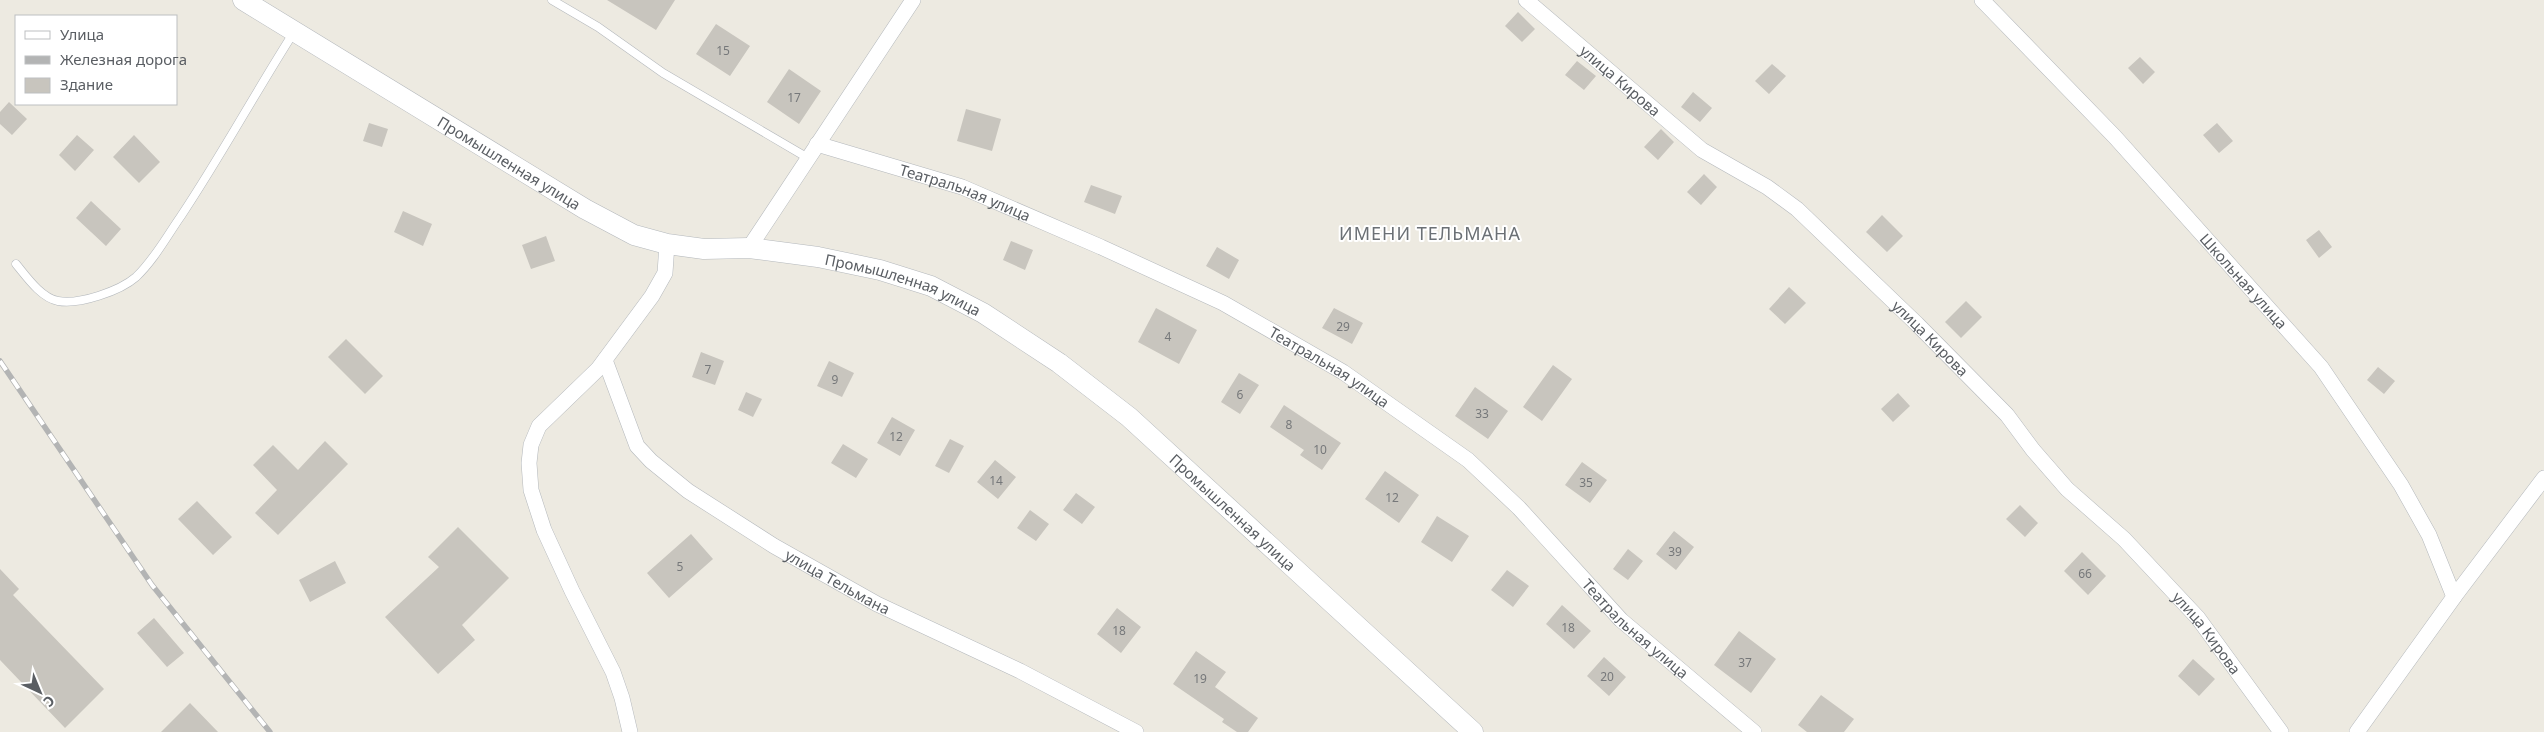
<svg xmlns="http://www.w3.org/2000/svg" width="2544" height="732" viewBox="0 0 2544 732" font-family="'Noto Sans',sans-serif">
	<rect width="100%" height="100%" fill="#edeae1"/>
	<path fill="#c8c5be" d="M 607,0 L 675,0 L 656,30 Z
		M 1518,12 L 1535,29 L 1522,42 L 1505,26 Z
		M 716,24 L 750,46 L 730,76 L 696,54 Z
		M 2140,57 L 2155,72 L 2143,84 L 2128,68 Z
		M 1577,61 L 1596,76 L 1584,90 L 1565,75 Z
		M 1772,64 L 1786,76 L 1769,94 L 1755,81 Z
		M 789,69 L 821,91 L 799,124 L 767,102 Z
		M 1693,92 L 1712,108 L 1700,122 L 1681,107 Z
		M 9,102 L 27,119 L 12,135 L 0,124 L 0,112 Z
		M 966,109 L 1001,119 L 992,151 L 957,141 Z
		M 369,123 L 388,129 L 382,147 L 363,141 Z
		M 2217,123 L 2233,141 L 2219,153 L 2203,135 Z
		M 1661,129 L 1674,142 L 1658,160 L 1644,147 Z
		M 77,135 L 94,150 L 75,171 L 59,155 Z
		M 134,135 L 160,162 L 139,183 L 113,157 Z
		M 1704,174 L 1717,187 L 1701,205 L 1687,192 Z
		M 1091,185 L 1122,196 L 1115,214 L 1084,202 Z
		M 91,201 L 121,229 L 106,246 L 76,218 Z
		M 403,211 L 432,224 L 423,246 L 394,232 Z
		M 1882,215 L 1903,236 L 1887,252 L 1866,232 Z
		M 2319,230 L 2332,247 L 2319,258 L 2306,240 Z
		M 546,236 L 555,261 L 531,269 L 522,245 Z
		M 1011,241 L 1033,250 L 1025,270 L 1003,260 Z
		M 1217,247 L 1239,260 L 1229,279 L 1206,266 Z
		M 1789,287 L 1806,303 L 1785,324 L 1769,309 Z
		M 1966,301 L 1982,317 L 1961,338 L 1945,322 Z
		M 1156,308 L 1197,330 L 1179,364 L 1138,342 Z
		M 1334,308 L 1363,323 L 1352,344 L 1322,328 Z
		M 346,339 L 383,376 L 365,394 L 328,357 Z
		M 701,352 L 724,361 L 715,385 L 692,377 Z
		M 829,361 L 854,373 L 842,397 L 817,386 Z
		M 1553,365 L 1572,379 L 1542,421 L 1523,407 Z
		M 2378,367 L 2395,381 L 2384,394 L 2367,380 Z
		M 1239,373 L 1259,385 L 1240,414 L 1221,402 Z
		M 1475,387 L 1508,411 L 1488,439 L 1455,416 Z
		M 746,392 L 762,399 L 753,417 L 738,410 Z
		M 1898,393 L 1910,406 L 1893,422 L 1881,409 Z
		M 1284,405 L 1341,443 L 1322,470 L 1300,455 L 1304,450 L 1270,427 Z
		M 892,417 L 915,430 L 900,456 L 877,443 Z
		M 950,439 L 964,446 L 949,473 L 935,466 Z
		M 325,441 L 348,464 L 278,535 L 255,513 L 277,490 L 253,465 L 273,445 L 298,470 Z
		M 843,444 L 868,459 L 856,478 L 831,463 Z
		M 995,460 L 1016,477 L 998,499 L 977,482 Z
		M 1582,462 L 1607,480 L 1590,503 L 1565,485 Z
		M 1385,471 L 1419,495 L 1399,523 L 1365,499 Z
		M 1076,493 L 1095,507 L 1082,524 L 1063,510 Z
		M 197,501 L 232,537 L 213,555 L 178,519 Z
		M 2020,505 L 2038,523 L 2025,537 L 2006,519 Z
		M 1030,510 L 1049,524 L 1036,541 L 1017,528 Z
		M 1437,516 L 1469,536 L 1452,562 L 1421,542 Z
		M 458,527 L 509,578 L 462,625 L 475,640 L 438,674 L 385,617 L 439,567 L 428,557 Z
		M 1674,531 L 1694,547 L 1676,570 L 1656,554 Z
		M 691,534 L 713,559 L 669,598 L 647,573 Z
		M 1628,549 L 1643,561 L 1628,580 L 1613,569 Z
		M 2082,552 L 2106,576 L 2088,595 L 2064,571 Z
		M 335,561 L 346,583 L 310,602 L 299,580 Z
		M 0,569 L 19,589 L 13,595 L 104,689 L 65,728 L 0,660 Z
		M 1507,570 L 1529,586 L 1513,607 L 1491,590 Z
		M 1562,605 L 1591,631 L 1574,649 L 1546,624 Z
		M 1117,608 L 1141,627 L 1121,653 L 1097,634 Z
		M 154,618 L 184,653 L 167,667 L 137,633 Z
		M 1739,631 L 1776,659 L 1751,693 L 1714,665 Z
		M 1196,651 L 1226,672 L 1215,687 L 1258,718 L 1248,732 L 1237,732 L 1222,722 L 1224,719 L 1173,684 Z
		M 1604,657 L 1626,677 L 1609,696 L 1587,676 Z
		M 2193,659 L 2215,679 L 2199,696 L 2178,676 Z
		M 1821,695 L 1854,719 L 1844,732 L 1807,732 L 1798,725 Z
		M 190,703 L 218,732 L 161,732 Z"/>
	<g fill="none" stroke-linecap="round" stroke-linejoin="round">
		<g stroke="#b4b8bc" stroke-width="9">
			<path id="service" d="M 552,0 L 598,27 L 663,73 L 808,158
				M 16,264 C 26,276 41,298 58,301 C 79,305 120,291 136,277 C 154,260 167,236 181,216 C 221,156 255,93 294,32"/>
		</g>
		<g stroke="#b4b8bc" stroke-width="16">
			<g id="minor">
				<path id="s1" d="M 1526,0 L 1702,150 L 1767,187 L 1797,209 L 1917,324 L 2007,415 L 2033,450 L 2067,489 L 2124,539 L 2198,618 L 2281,732"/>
				<path id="s2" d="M 1982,0 L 2115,137 L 2321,367 L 2401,485 L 2429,535 L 2454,597"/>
				<path id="s3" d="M 817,144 L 962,187 L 1101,247 L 1223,303 L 1343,372 L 1468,460 L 1519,508 L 1621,620 L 1754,732"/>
				<path d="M 749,248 L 913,0"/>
				<path id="s4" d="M 605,360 L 637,446 L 651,461 L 688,491 L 774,546 L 877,604 L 1020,671 L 1136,732"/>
				<path d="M 630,732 L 622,698 L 613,672 L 572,591 L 544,530 L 531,490 L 529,463 L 531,445 L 539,426 L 598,369 L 652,296 L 665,273 L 667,244"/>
				<path d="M 2357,732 L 2454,597 L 2544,478"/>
			</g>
		</g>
		<g stroke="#b4b8bc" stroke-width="21">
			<g id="tertiary">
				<path id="s5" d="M 243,0 L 585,209 L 634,235 L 667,244 L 704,249 L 749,248 L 818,257 L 880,270 L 931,286 L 983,313 L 1059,363 L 1129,417 L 1473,732"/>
			</g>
		</g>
		<use href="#service" stroke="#fff" stroke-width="8"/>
		<use href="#minor" stroke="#fff" stroke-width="15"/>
		<use href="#tertiary" stroke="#fff" stroke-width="20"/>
		<g stroke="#b3b4b4" stroke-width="5.5">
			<path id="rail" d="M 0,361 L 152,585 L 270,732"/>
		</g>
		<use href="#rail" stroke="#fff" stroke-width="4" stroke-dasharray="11" stroke-linecap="butt"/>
	</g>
	<g text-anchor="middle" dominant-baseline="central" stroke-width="4" stroke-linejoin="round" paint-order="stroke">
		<g font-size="12" fill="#76787a">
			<text x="723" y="50">15</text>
			<text x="794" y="97">17</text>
			<text x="1343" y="326">29</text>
			<text x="1168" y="336">4</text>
			<text x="708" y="369">7</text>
			<text x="835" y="379">9</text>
			<text x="1240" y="394">6</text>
			<text x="1482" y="413">33</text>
			<text x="1289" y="424">8</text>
			<text x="896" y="436">12</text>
			<text x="1320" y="449">10</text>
			<text x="996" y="480">14</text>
			<text x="1586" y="482">35</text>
			<text x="1392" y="497">12</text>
			<text x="1675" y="551">39</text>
			<text x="680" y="566">5</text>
			<text x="2085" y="573">66</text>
			<text x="1568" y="627">18</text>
			<text x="1119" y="630">18</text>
			<text x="1745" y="662">37</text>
			<text x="1607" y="676">20</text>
			<text x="1200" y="678">19</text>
		</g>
		<g font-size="15" fill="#5a5e63" stroke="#fff">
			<text stroke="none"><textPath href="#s1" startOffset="124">улица Кирова</textPath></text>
			<text stroke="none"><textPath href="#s5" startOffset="312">Промышленная улица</textPath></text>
			<text stroke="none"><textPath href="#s3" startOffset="156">Театральная улица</textPath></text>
			<text stroke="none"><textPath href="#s2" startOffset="384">Школьная улица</textPath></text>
			<text stroke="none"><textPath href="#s5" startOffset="732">Промышленная улица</textPath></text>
			<text stroke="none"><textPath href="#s1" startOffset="529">улица Кирова</textPath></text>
			<text stroke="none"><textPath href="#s3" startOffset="561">Театральная улица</textPath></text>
			<text stroke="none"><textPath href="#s5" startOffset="1138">Промышленная улица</textPath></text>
			<text stroke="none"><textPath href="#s4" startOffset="335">улица Тельмана</textPath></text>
			<text stroke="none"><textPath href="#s3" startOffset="966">Театральная улица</textPath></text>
			<text stroke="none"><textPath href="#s1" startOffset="934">улица Кирова</textPath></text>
		</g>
		<g font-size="18" letter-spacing="1" fill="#6b7075" stroke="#fff">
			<text x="1430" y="233">ИМЕНИ ТЕЛЬМАНА</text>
		</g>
	</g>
	<rect x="15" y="15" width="162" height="90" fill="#ffffff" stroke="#bdbfc1"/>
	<rect x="25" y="31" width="25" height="8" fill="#ffffff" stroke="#bdbfc1"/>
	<text x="60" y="40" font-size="15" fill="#5a5e63">Улица</text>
	<rect x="25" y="56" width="25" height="8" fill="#b3b4b4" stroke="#bdbfc1"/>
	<text x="60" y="65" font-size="15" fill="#5a5e63">Железная дорога</text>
	<rect x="25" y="78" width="25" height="15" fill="#c8c5be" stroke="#bdbfc1"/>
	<text x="60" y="90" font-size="15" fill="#5a5e63">Здание</text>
	<g transform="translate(40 692) rotate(136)" stroke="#ffffff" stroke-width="4" paint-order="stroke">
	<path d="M0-4L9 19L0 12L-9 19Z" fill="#5a5e63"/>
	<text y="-8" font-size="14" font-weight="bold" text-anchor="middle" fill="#5a5e63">С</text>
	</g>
</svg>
